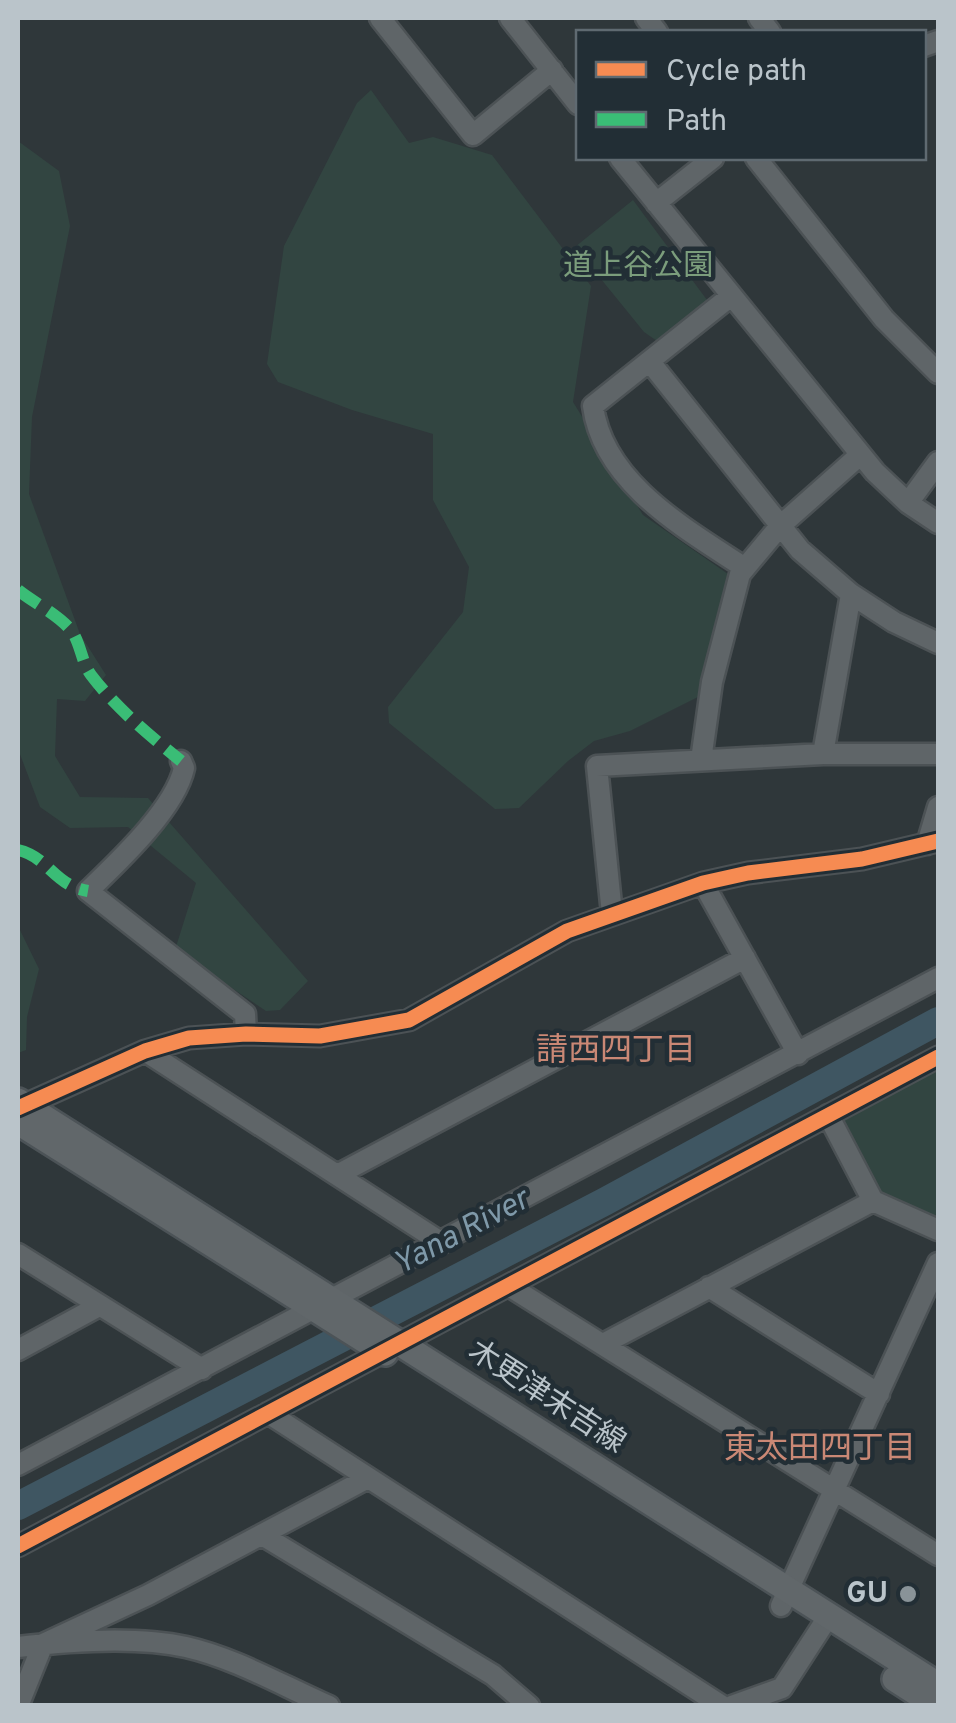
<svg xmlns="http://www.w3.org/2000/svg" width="956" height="1723" viewBox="0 0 956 1723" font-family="Overpass,'Noto Sans JP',sans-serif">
	<rect width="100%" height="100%" fill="#2f373a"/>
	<path fill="#324541" d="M 371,90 L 409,143 L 433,137 L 492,155 L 591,286 L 573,402 L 643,515 L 728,574 L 698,697 L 630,731 L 594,741 L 568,761 L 519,808 L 495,809 L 389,723 L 388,707 L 463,612 L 469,567 L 433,500 L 433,434 L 352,410 L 278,382 L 267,364 L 284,246 L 357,103 Z
		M 18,141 L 59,171 L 70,226 L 32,417 L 29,494 L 80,634 L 106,675 L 85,701 L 57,699 L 55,756 L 80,797 L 148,798 L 308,981 L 280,1010 L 266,1011 L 175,950 L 196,883 L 128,827 L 70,828 L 40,807 L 18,749 Z
		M 633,200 L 707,300 L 657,341 L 644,332 L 575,247 Z
		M 18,926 L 39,969 L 27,1017 L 26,1050 L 18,1053 Z
		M 938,1065 L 938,1220 L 879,1195 L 837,1122 Z"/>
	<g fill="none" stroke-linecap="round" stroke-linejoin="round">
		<path stroke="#3f5662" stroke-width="28" d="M 18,1506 L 604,1202 L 938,1021"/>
		<g stroke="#4c5255" stroke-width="25">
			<path id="minor" d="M 380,18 L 473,135 L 552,70
				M 510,18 L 578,104
				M 646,18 L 657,32
				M 759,18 L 770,32
				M 924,46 L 938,41
				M 620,158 L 875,472 L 908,503 L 938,523
				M 756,158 L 884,319 L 938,373
				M 656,203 L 713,158
				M 731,296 L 593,406 C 603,483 686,529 745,568
				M 650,362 L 800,550 L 851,594 L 894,622 L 938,643
				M 908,503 L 938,462
				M 823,754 L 851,594
				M 701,760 L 712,682 L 740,574 L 780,526 L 860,455
				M 181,761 L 184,768 C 175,809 118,862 88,891 L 245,1014 L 246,1034
				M 927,844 L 938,807
				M 703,883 L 798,1054
				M 612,914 L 597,766 L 823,754 L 938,754
				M 145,1051 L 442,1243
				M 18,1108 L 145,1051 L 189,1038 L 246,1034 L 320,1036 L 409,1020 L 567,931 L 703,883 L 748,873 L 862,859 L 938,841
				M 828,1115 L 873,1201 L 938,1230
				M 337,1175 L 745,958
				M 18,1254 L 202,1369
				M 509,1286 L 938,1555
				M 709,1287 L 879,1394
				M 603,1344 L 873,1201
				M 18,1350 L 99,1306
				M 268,1413 L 722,1706
				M 18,1465 L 938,978
				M 262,1535 L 493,1675 L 529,1706
				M 18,1546 L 938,1057
				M 781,1606 L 938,1263
				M 18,1647 C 68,1641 137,1636 186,1647 C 235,1658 283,1686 329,1706
				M 18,1706 L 43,1644 L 148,1595 L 368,1478
				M 732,1706 L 782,1688 L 828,1617"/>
		</g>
		<g stroke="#4c5357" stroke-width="30">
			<path id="major" d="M 18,1101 L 938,1685
				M 18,1122 L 385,1353
				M 895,1679 L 937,1706"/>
		</g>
		<use href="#minor" stroke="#5f6568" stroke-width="20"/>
		<use href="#major" stroke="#61676a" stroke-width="25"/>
		<path stroke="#3abd76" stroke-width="12" stroke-dasharray="25 12" stroke-linecap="butt" d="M 18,590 C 34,603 61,616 73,633 C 81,646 82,663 91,675 C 116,708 149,735 181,761
			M 18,850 C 49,857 53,885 88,891"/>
		<g stroke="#222e35" stroke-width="21">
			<path id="cycleway" d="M 18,1108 L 145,1051 L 189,1038 L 246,1034 L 320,1036 L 409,1020 L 567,931 L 703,883 L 748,873 L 862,859 L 938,841
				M 18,1546 L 938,1057"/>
		</g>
		<use href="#cycleway" stroke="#f68b52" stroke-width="15"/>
	</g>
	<circle fill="#899398" stroke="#222e35" stroke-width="4" cx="908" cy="1594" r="10"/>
	<g text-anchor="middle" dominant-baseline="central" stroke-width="9" stroke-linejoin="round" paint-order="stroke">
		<g font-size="30" fill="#7b9d7c" stroke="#222e35">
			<text x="638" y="267">道上谷公園</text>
		</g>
		<g font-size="30" fill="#bac4ca" stroke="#222e35">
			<text transform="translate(546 1398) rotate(33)">木更津末吉線</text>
		</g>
		<g font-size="30" font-weight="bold" fill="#bac4ca" stroke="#222e35" text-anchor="end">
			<text x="888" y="1594">GU</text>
		</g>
		<g font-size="32" fill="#ca8875" stroke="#222e35">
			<text x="616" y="1052">請西四丁目</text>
			<text x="820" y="1450">東太田四丁目</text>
		</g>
		<g font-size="32" font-style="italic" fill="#7f99a9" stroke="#222e35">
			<text transform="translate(462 1233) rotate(-28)">Yana River</text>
		</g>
	</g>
	<rect width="956" height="1723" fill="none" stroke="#bac4ca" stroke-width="40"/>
	<rect x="576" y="30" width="350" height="130" fill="#222e35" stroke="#5f6a71" stroke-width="2.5"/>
	<rect x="596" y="62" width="50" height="15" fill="#f68b52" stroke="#5f6a71" stroke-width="2.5"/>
	<text x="666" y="80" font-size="30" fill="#bac4ca">Cycle path</text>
	<rect x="596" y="112" width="50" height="15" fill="#3abd76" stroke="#5f6a71" stroke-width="2.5"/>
	<text x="666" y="130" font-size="30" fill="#bac4ca">Path</text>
</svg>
